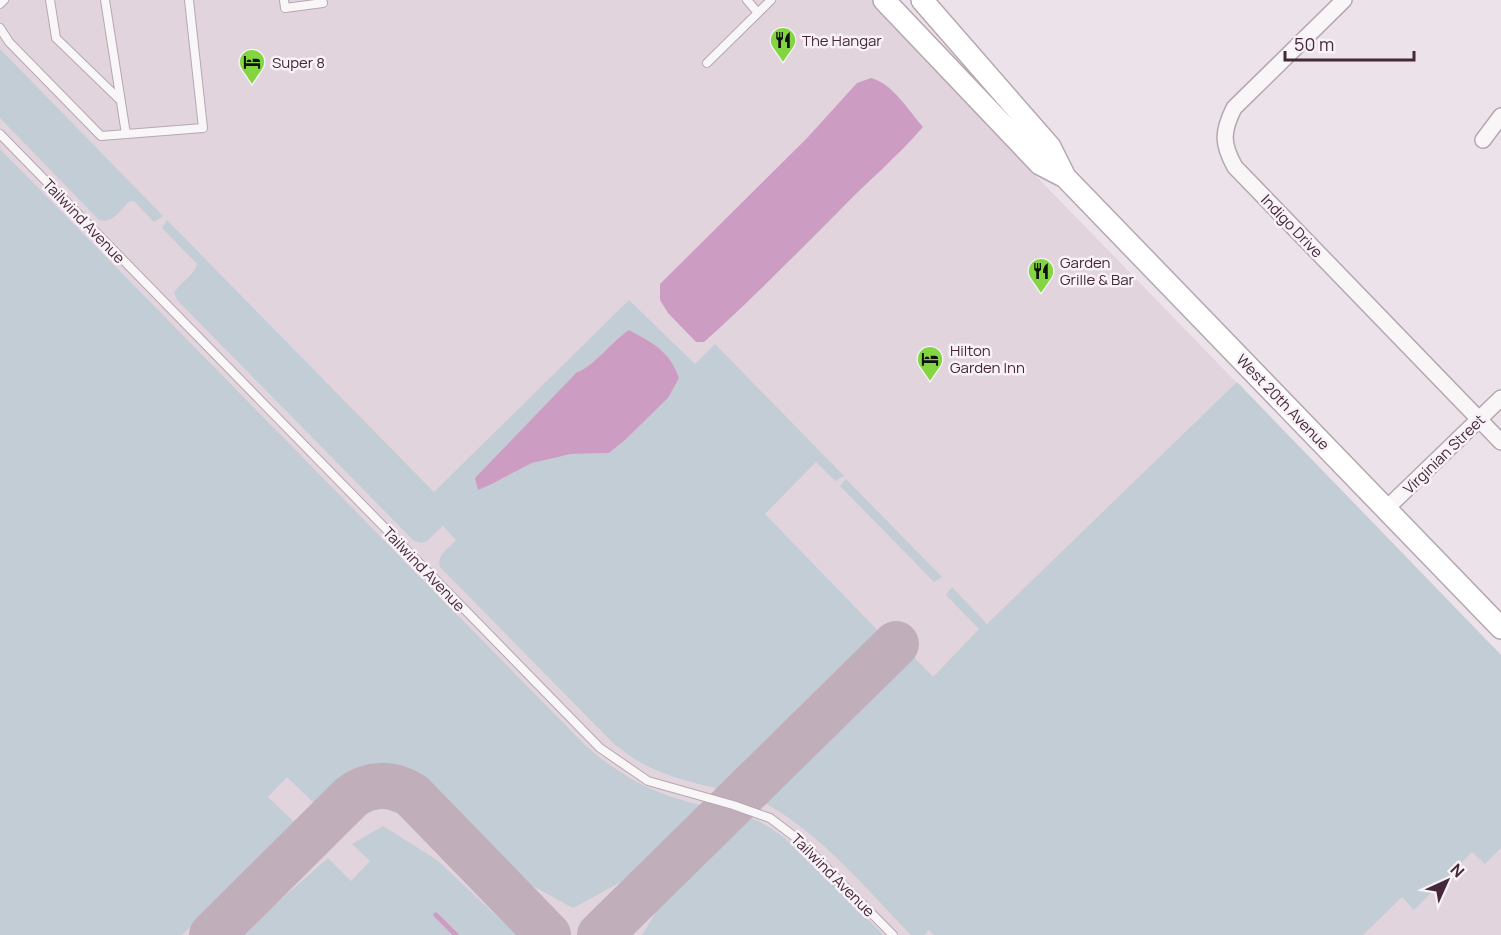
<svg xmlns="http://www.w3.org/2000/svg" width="1501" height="935" viewBox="0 0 1501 935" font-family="Manrope,sans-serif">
	<rect width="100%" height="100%" fill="#ebe3e9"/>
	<path fill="#e1d4dd" d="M 0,0 L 872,0 L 1037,177 L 1501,655 L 1501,935 L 0,935 Z"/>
	<path fill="#c3cdd6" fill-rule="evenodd" d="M 0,49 L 163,216 L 154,222 L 134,201 L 130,201 C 120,210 113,224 99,220 L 0,118 Z
		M 0,149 L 586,746 C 627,781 656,795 709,807 L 630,877 L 573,908 L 522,880 L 424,780 L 405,769 L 382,764 L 361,769 L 342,777 L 316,805 L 287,777 L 268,797 L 295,823 L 182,935 L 0,935 Z
		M 167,220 L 434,492 L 629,300 L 695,364 L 715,344 L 844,476 L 835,481 L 816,462 L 765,514 L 886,639 L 728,790 C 699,785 668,777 641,763 C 632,758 623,750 614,744 L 440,567 C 436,555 449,548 456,540 L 443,526 L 427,541 L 422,543 L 414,541 L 178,301 L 174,293 C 180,282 194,276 197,264 L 162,228 ZM 629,330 C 653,343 670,351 679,378 L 668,398 L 625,440 L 609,453 L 571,454 L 532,463 L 493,484 L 478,489 L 508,444 L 577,372 C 591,369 612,340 629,330 Z
		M 1237,382 L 1501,655 L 1501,848 L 1485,864 L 1472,852 L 1414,910 L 1402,897 L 1363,935 L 934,935 L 929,930 L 924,935 L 911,935 C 864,887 819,831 759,800 L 908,651 L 933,677 L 979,629 L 946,595 L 952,587 L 987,624 Z
		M 846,479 L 942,577 L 934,582 L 840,486 Z
		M 744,816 C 787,826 851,902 883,935 L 642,935 L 657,910 Z
		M 383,826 L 437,860 L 517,935 L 245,935 L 270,909 L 328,858 L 351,881 L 370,861 L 352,844 Z"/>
	<path fill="#cd9cc2" d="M 871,78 C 892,83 909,111 923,127 C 897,157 867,182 839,211 C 795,255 751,300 704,342 L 696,342 L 668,313 L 660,300 L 660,284 L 808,137 L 857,83 Z
		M 629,330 C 653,343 670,351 679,378 L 668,398 L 625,440 L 609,453 L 571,454 L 532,463 L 492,484 L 478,490 L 475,478 L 577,372 C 591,369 613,340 629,330 Z"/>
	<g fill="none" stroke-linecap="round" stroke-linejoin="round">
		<path stroke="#cd9cc2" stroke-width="5" d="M 436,915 L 456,935"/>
		<path stroke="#c0afbb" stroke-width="46" d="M 212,935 L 351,797 C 370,782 392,783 412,795 L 548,935
			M 600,935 L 896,644"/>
		<g stroke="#b6a7b1" stroke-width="10">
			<path id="lane" d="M 50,0 L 56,38 L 120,100
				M 105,0 L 126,134
				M 284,0 L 285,8 L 323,3 L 322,0
				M 747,0 L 758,13
				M 0,4 L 4,0
				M 0,28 L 9,42 L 101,136 L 203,128 L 189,0
				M 707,63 L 771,0
				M 0,134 L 600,748 L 648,781 L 733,805 L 770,818 L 799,840 L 893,935"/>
		</g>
		<g stroke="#b6a7b1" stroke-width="18">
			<path id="street" d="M 1344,0 L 1234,108 C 1222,132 1222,144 1235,167 L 1501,442
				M 1483,140 L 1501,116
				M 1386,509 L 1501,398"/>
		</g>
		<g stroke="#b6a7b1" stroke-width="24">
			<path id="secondary" d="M 884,0 L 1040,164 L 1065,177
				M 922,0 L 1050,147 L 1065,177 L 1501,628"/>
		</g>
		<use href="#lane" stroke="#f9f6f8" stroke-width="8"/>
		<use href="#street" stroke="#f9f6f8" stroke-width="15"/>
		<use href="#secondary" stroke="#fff" stroke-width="21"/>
	</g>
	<defs>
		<g id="restaurant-pin" transform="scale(1.35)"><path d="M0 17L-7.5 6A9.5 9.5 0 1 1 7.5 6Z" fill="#83d642" stroke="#f8f2f7"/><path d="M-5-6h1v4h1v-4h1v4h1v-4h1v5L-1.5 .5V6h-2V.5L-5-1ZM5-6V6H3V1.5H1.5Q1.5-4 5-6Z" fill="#111"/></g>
		<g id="hotel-pin" transform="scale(1.35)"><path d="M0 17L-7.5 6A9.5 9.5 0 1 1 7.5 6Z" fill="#83d642" stroke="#f8f2f7"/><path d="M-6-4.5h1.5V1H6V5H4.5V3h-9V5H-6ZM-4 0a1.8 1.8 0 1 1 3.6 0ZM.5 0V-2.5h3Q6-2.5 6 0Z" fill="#111"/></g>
	</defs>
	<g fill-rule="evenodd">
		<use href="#restaurant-pin" x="783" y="40"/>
		<use href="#hotel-pin" x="252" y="62"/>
		<use href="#restaurant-pin" x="1041" y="271"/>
		<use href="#hotel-pin" x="930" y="359"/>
	</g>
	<g text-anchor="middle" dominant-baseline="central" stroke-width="5" stroke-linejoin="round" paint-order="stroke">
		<g font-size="15" fill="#45293b" stroke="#f8f2f7" text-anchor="start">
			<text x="802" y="40">The Hangar</text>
			<text x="272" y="62">Super 8</text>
			<text x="1060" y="262">Garden<tspan x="1060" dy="17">Grille &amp; Bar</tspan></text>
			<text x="950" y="350">Hilton<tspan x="950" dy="17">Garden Inn</tspan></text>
		</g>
		<g font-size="15" fill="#45293b" stroke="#f8f2f7">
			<text transform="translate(84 221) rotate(46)">Tailwind Avenue</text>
			<text transform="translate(1292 226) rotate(46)">Indigo Drive</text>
			<text transform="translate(1283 402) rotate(46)">West 20th Avenue</text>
			<text transform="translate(1444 454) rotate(-44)">Virginian Street</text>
			<text transform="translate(424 569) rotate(46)">Tailwind Avenue</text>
			<text transform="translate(833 875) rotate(45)">Tailwind Avenue</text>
		</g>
	</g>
	<g transform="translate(1447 881) rotate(45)" stroke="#f8f2f7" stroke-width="4.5" paint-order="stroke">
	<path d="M0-4.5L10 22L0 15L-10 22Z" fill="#45293b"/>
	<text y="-9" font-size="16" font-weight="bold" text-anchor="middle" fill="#45293b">N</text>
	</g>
	<path d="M1285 51v9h129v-9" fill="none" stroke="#45293b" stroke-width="3"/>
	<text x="1294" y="51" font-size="18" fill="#45293b" stroke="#f8f2f7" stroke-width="4.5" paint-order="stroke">50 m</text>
</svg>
